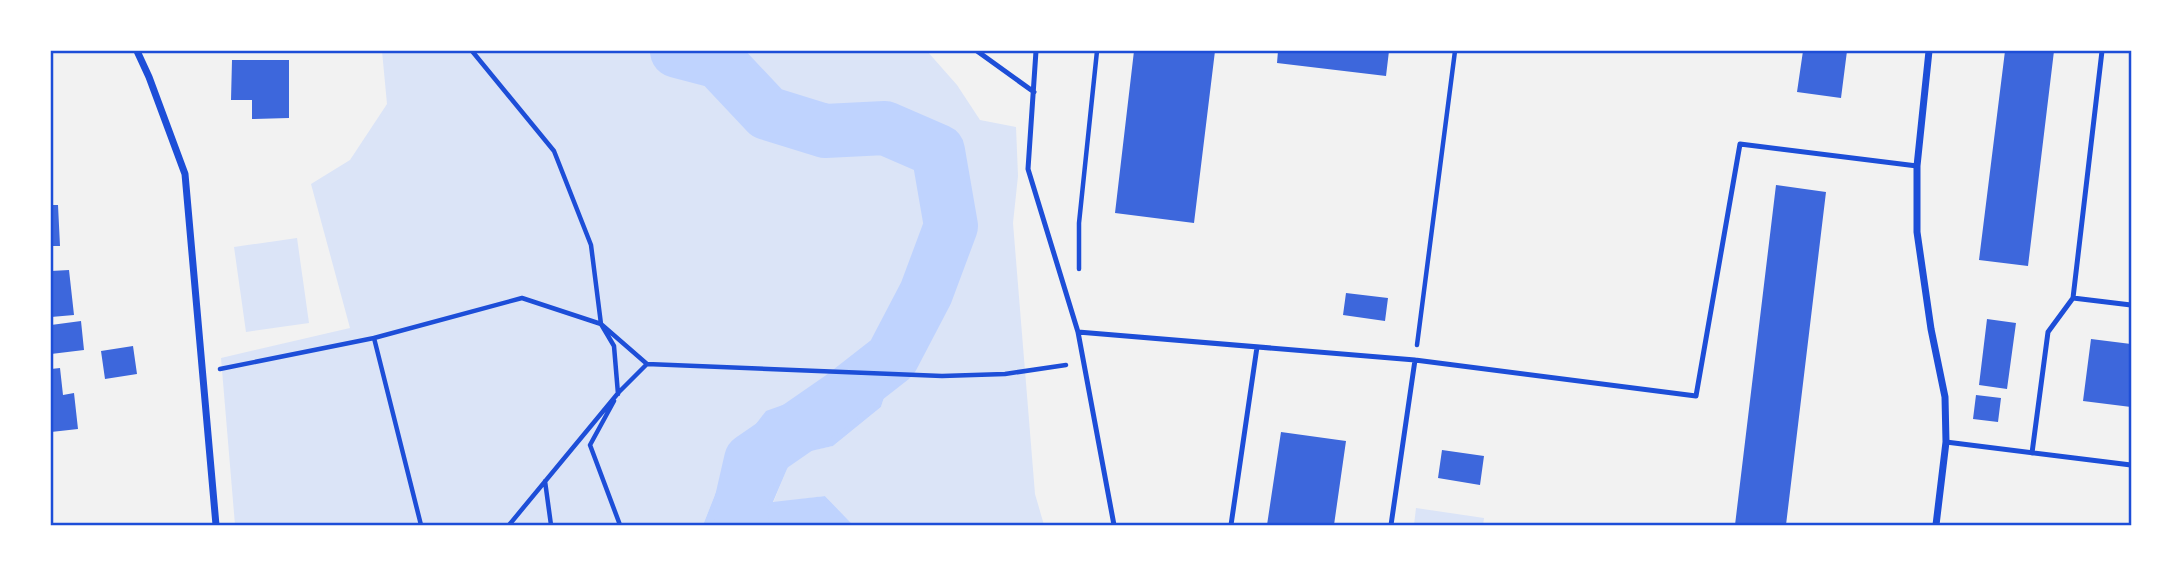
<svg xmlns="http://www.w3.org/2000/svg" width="2182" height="576" viewBox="0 0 2182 576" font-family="'Noto Sans',sans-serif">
	<rect width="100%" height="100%" fill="#f2f2f2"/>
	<path fill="#dbe4f7" d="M 382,51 L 927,51 L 957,85 L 980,120 L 1016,127 L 1018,176 L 1013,223 L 1035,494 L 1044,525 L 853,525 L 825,496 L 773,503 L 793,454 L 833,446 L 881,407 L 888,385 L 836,386 L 729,459 L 703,525 L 235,525 L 221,358 L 350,328 L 311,184 L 350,160 L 387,104 Z
		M 297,238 L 309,323 L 246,332 L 234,247 Z
		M 1416,508 L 1484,518 L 1483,525 L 1414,525 Z"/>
	<path fill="#bfd3fe" d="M 888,385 L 881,407 L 833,446 L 793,455 L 773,502 L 825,496 L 853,525 L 703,525 L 729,459 L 766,411 L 836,386 Z"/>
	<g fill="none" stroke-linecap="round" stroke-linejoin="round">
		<path stroke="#bfd3fe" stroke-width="54" d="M 677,51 L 719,62 L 767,113 L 825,131 L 885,128 L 938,151 L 951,226 L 926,293 L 892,358 L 842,397 L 751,460 L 740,508 L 742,525"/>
	</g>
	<path fill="#3d67dc" d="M 1134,51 L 1215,51 L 1194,223 L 1115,213 Z
		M 1278,51 L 1389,51 L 1386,76 L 1277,63 Z
		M 1803,51 L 1847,51 L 1841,98 L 1797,92 Z
		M 2005,51 L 2054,51 L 2028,266 L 1979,260 Z
		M 232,60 L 289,60 L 289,118 L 252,119 L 252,100 L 231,100 Z
		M 1776,185 L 1826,192 L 1786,525 L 1735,525 Z
		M 51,205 L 58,205 L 60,246 L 51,246 Z
		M 69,270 L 74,315 L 51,317 L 51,271 Z
		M 1346,293 L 1388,298 L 1385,321 L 1343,315 Z
		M 1987,319 L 2016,323 L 2007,389 L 1979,385 Z
		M 81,321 L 84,350 L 51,354 L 51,325 Z
		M 2091,339 L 2131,344 L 2131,407 L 2083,401 Z
		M 133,346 L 137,374 L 105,379 L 101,351 Z
		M 60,368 L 63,395 L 74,393 L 78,429 L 51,432 L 51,369 Z
		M 1976,395 L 2001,398 L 1998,422 L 1973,419 Z
		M 1281,432 L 1346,441 L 1334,525 L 1267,525 Z
		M 1442,450 L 1484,456 L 1480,485 L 1438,478 Z"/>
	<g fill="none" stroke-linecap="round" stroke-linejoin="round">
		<path stroke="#1d4ed8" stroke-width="4.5" d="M 472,51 L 554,151 L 591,245 L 601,324 L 647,364
			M 1079,269 L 1079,223 L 1097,51
			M 1417,345 L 1455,51
			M 220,369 L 374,338
			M 614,401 L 590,445 L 620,525
			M 545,481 L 551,525
			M 421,525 L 374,338 L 522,298 L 601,324 L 614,346 L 618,394
			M 509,525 L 619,392 L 647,364 L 942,376 L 1005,374 L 1066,365"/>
		<path stroke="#1d4ed8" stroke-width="5" d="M 977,51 L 1034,92
			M 1036,51 L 1028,169 L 1078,332 L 1114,525
			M 2102,51 L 2073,298 L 2131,305
			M 1078,332 L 1415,360 L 1696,396 L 1740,144 L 1917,166
			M 1946,442 L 2131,465
			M 2032,453 L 2048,332 L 2073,298
			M 1231,525 L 1257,347
			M 1391,525 L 1415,360"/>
		<path stroke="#1d4ed8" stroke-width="7" d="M 137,51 L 149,77 L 185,174 L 216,525
			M 1929,51 L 1917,166 L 1917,232 L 1931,329 L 1945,397 L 1946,442 L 1936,525"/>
	</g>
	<rect width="2182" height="576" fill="none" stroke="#ffffff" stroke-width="105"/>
	<rect x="52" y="52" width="2078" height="472" fill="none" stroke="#1d4ed8" stroke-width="2.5"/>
</svg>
